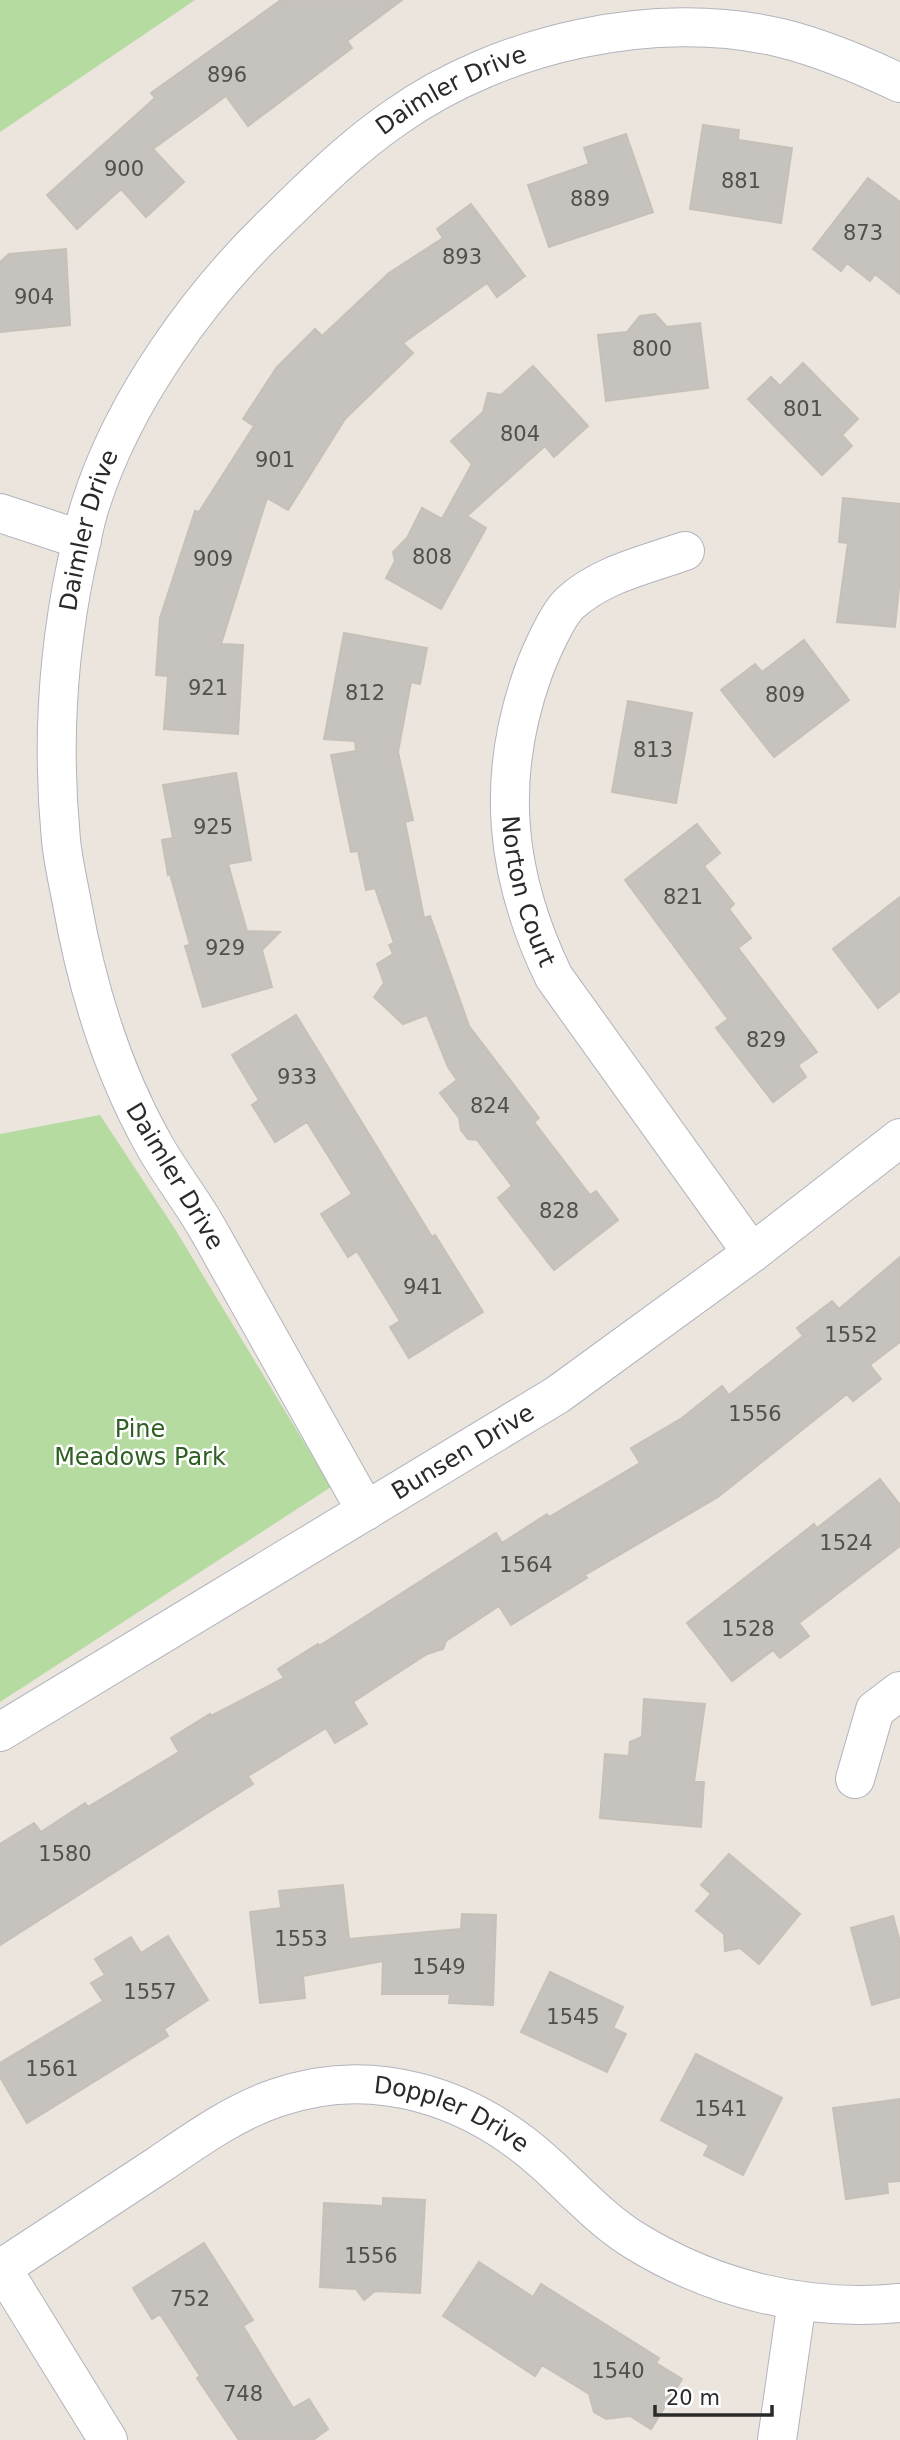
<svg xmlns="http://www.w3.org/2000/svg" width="900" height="2440" viewBox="0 0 900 2440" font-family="'DejaVu Sans',sans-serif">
	<rect width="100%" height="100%" fill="#ebe5de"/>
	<path fill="#b5dba1" d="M 0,0 L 195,0 L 0,132 Z
		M 100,1115 L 175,1229 L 331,1487 L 0,1702 L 0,1134 Z"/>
	<path fill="#c6c2bd" stroke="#c6c1b8" stroke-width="2" d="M 281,0 L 402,0 L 347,41 L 352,48 L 248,126 L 226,96 L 153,149 L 184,182 L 146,217 L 121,189 L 77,229 L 47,195 L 155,98 L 151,93 Z
		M 703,125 L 739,130 L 738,140 L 792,148 L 781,223 L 690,209 Z
		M 626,134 L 653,212 L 549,247 L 528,185 L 589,164 L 584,148 Z
		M 868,178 L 900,202 L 900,294 L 875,274 L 870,281 L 847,263 L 841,271 L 813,249 Z
		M 471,204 L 525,276 L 497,297 L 487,283 L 403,343 L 413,353 L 345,419 L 288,510 L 267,498 L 221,644 L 243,645 L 238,734 L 164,729 L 168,676 L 156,675 L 160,618 L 195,511 L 199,512 L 254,426 L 243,419 L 277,367 L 315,329 L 322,336 L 389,273 L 443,238 L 437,229 Z
		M 66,249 L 70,325 L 0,332 L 0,262 L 9,254 Z
		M 655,314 L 667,327 L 700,323 L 708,388 L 606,401 L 598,335 L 627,332 L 640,316 Z
		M 803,363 L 858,419 L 842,435 L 852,446 L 822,475 L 748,399 L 771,377 L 780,386 Z
		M 533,366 L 588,426 L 554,457 L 545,446 L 467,516 L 486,528 L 441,609 L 386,578 L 395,561 L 393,552 L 407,538 L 422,508 L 442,519 L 472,464 L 451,441 L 483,412 L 488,393 L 501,395 Z
		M 843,498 L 900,504 L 900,578 L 895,627 L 837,622 L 848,543 L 839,542 Z
		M 344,633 L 427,648 L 420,684 L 411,682 L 398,752 L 413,820 L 405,822 L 424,918 L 430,916 L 469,1026 L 539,1118 L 534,1122 L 590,1195 L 596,1191 L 618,1220 L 554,1270 L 498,1198 L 512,1186 L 477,1140 L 468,1139 L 461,1130 L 459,1118 L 440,1093 L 457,1080 L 448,1067 L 427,1015 L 403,1024 L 374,997 L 384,983 L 377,964 L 393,954 L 389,945 L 394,943 L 375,888 L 366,890 L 358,851 L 351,852 L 331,755 L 356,751 L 355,741 L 324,739 Z
		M 804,640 L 849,700 L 774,757 L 721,690 L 755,664 L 762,672 Z
		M 628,701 L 692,713 L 676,803 L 612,792 Z
		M 236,773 L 251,860 L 228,864 L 247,931 L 280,932 L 262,950 L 272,987 L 203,1007 L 185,946 L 190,945 L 170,874 L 168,875 L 162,840 L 173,838 L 163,785 Z
		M 697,824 L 720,853 L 704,866 L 734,904 L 729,909 L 751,938 L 738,948 L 817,1052 L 798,1065 L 806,1077 L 773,1102 L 716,1028 L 728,1019 L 625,880 Z
		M 900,897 L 900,991 L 878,1008 L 833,949 Z
		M 296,1015 L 432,1237 L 435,1235 L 483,1312 L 409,1358 L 390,1327 L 400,1321 L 357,1251 L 348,1257 L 321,1214 L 352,1194 L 307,1122 L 275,1142 L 252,1105 L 259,1100 L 232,1055 Z
		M 900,1257 L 900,1342 L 870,1365 L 881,1379 L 853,1401 L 847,1394 L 718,1497 L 585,1575 L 587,1578 L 511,1625 L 499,1606 L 446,1641 L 443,1649 L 427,1654 L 353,1702 L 367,1724 L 335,1743 L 326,1728 L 248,1776 L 253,1784 L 0,1945 L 0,1844 L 34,1823 L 41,1832 L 85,1803 L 88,1807 L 179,1752 L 171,1738 L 210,1714 L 211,1716 L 284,1678 L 278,1669 L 318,1644 L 319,1646 L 496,1533 L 502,1543 L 547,1514 L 549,1517 L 640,1463 L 631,1448 L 682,1418 L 722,1386 L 729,1395 L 803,1336 L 797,1328 L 832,1301 L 839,1309 Z
		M 880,1479 L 900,1505 L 900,1546 L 799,1623 L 809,1636 L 780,1658 L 773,1650 L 732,1681 L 687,1623 L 814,1524 L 817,1528 Z
		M 644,1699 L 705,1704 L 694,1782 L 704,1782 L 701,1827 L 600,1818 L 605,1754 L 629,1756 L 630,1742 L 642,1737 Z
		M 729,1854 L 800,1914 L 759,1964 L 740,1948 L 725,1951 L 724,1934 L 696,1911 L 711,1894 L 701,1885 Z
		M 343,1885 L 349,1939 L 461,1929 L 462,1914 L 496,1915 L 493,2005 L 449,2003 L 450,1994 L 382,1994 L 383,1961 L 303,1976 L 305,1998 L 260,2003 L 250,1912 L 281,1908 L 279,1891 Z
		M 893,1916 L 900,1942 L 900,1997 L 872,2005 L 851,1928 Z
		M 168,1936 L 208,2000 L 164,2029 L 168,2036 L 27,2123 L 0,2077 L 0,2063 L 103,2001 L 91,1983 L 105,1975 L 95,1959 L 131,1937 L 141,1953 Z
		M 550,1972 L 623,2007 L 613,2028 L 626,2034 L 607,2072 L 521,2032 Z
		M 696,2054 L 782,2098 L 743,2175 L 704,2155 L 709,2145 L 661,2120 Z
		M 900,2099 L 900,2181 L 887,2182 L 888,2193 L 846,2199 L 833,2108 Z
		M 383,2198 L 425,2200 L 420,2293 L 375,2291 L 364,2300 L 356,2289 L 320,2287 L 324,2203 L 383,2206 Z
		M 204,2243 L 253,2320 L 243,2326 L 293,2408 L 309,2399 L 328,2429 L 313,2440 L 239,2440 L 197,2378 L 200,2376 L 160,2314 L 152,2319 L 133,2288 Z
		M 479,2262 L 533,2297 L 541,2284 L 659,2358 L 656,2363 L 682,2379 L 651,2429 L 630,2416 L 606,2419 L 594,2412 L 589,2394 L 542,2365 L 535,2376 L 443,2316 Z"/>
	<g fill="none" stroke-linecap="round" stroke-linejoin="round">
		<g stroke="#b1b4bc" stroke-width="40">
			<g id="minor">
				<path d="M 0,513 L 82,540"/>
				<path id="s1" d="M 685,551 C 645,565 602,574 570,603 C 557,615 539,656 533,673 C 495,779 505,876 554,977 L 752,1253"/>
				<path id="s2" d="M 366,1511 C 314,1418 262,1326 210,1233 C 193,1202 170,1174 153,1143 C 111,1068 87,988 72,903 C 68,882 63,861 61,840 C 52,748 57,657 76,566 C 81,545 84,523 91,503 C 124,400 199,296 276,222 C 314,185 352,147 396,117 C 500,43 656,8 781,38 C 822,48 862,65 900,83"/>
				<path id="s3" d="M 0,1732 L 557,1395 L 752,1253 L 900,1138"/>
				<path d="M 855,1779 L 875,1710 L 900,1691"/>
				<path d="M 0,2265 L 108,2440"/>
				<path id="s4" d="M 2,2268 C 53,2234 105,2200 157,2166 C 194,2141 232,2113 276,2098 C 373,2064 471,2096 545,2163 C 575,2190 602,2221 637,2242 C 716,2290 808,2312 900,2303"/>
				<path d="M 777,2440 L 797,2301"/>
			</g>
		</g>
		<use href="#minor" stroke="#fff" stroke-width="38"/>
	</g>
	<g text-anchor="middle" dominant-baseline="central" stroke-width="5" stroke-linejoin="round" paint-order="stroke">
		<g font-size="21" fill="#51504f">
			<text x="227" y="75">896</text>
			<text x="124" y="169">900</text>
			<text x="741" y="181">881</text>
			<text x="590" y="199">889</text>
			<text x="863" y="233">873</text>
			<text x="462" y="257">893</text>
			<text x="34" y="297">904</text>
			<text x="652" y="349">800</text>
			<text x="803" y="409">801</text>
			<text x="520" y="434">804</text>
			<text x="275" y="460">901</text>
			<text x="432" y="557">808</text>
			<text x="213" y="559">909</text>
			<text x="208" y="688">921</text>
			<text x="365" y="693">812</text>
			<text x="785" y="695">809</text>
			<text x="653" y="750">813</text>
			<text x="213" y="827">925</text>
			<text x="683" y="897">821</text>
			<text x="225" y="948">929</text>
			<text x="766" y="1040">829</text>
			<text x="297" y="1077">933</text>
			<text x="490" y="1106">824</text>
			<text x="559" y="1211">828</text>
			<text x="423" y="1287">941</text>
			<text x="851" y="1335">1552</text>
			<text x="755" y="1414">1556</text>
			<text x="846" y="1543">1524</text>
			<text x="526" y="1565">1564</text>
			<text x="748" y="1629">1528</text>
			<text x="65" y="1854">1580</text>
			<text x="301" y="1939">1553</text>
			<text x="439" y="1967">1549</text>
			<text x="150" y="1992">1557</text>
			<text x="573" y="2017">1545</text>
			<text x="52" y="2069">1561</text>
			<text x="721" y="2109">1541</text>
			<text x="371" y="2256">1556</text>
			<text x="190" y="2299">752</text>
			<text x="618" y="2371">1540</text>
			<text x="243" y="2394">748</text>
		</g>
		<g font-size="24" fill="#2a2a2a" stroke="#fff">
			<text stroke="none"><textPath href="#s2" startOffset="1645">Daimler Drive</textPath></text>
			<text stroke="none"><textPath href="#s2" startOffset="1057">Daimler Drive</textPath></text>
			<text stroke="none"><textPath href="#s1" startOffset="430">Norton Court</textPath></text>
			<text transform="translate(175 1176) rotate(59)">Daimler Drive</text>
			<text stroke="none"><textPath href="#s3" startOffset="541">Bunsen Drive</textPath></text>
			<text stroke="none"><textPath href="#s4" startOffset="506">Doppler Drive</textPath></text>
		</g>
		<g font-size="24" fill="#2f5f22" stroke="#fff">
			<text x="140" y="1429">Pine<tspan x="140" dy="28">Meadows Park</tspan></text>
		</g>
	</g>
	<path d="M655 2405v10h117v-10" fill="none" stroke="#2a2a2a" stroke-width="3.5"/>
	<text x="666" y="2405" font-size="21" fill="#2a2a2a" stroke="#ffffff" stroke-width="5" paint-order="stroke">20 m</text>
</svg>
